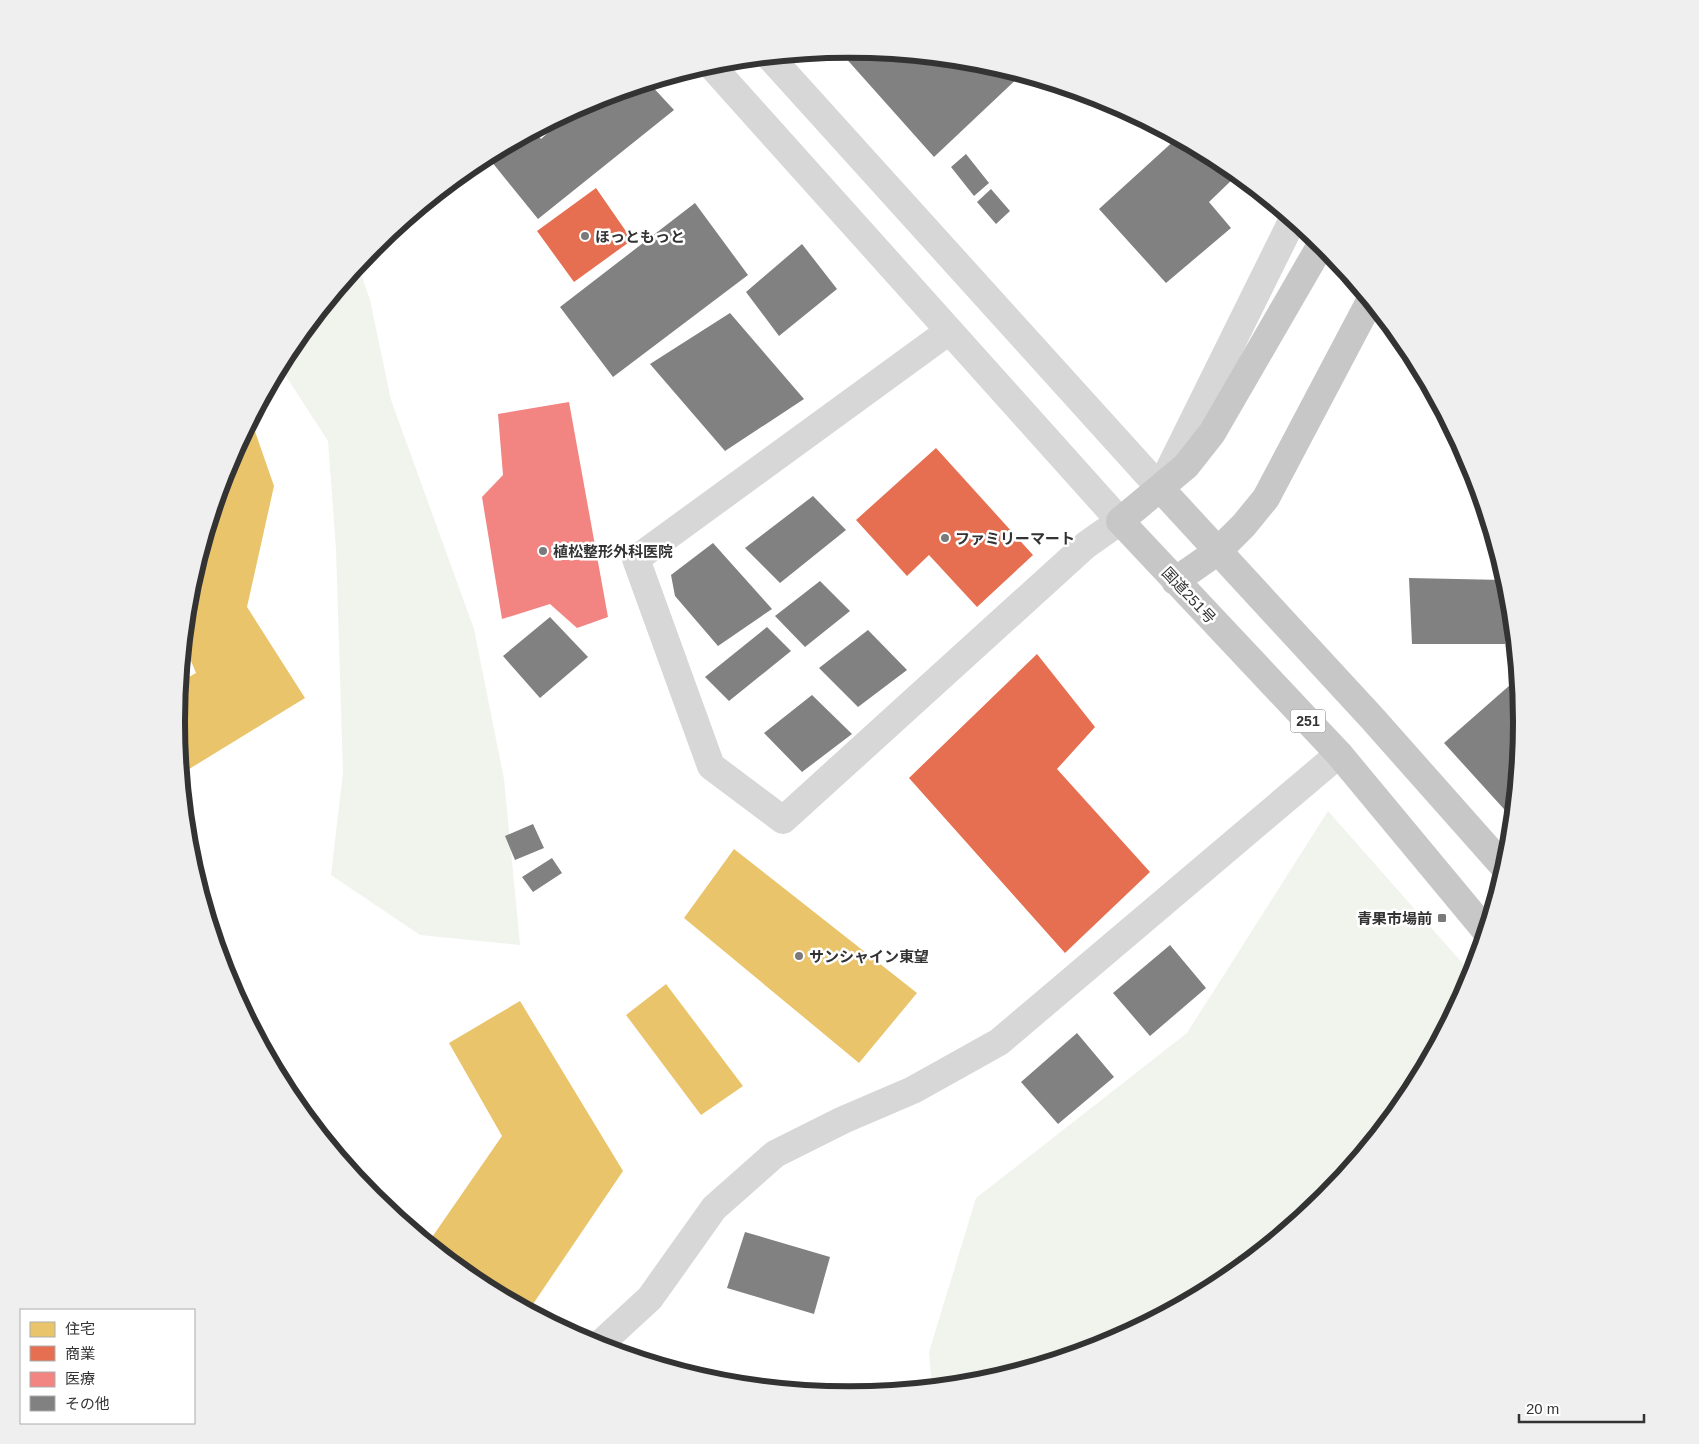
<svg xmlns="http://www.w3.org/2000/svg" width="1699" height="1444" viewBox="0 0 1699 1444" font-family="Helvetica,'Noto Sans JP',sans-serif">
	<rect width="100%" height="100%" fill="#fff"/>
	<path fill="#f0f4ed" d="M 358,265 L 370,300 L 391,400 L 474,629 L 504,779 L 520,945 L 420,935 L 331,875 L 343,773 L 336,549 L 328,441 L 280,367 L 290,348 Z
		M 1328,811 L 1473,975 L 1409,1096 L 1325,1198 L 1223,1282 L 1107,1344 L 981,1382 L 932,1387 L 929,1352 L 976,1198 L 1187,1033 Z"/>
	<path fill="#e9c46a" d="M 251,420 L 274,486 L 247,607 L 305,698 L 181,774 L 176,722 L 180,682 L 196,673 L 184,644 L 189,590 L 228,464 Z
		M 734,849 L 917,993 L 859,1063 L 684,918 Z
		M 666,984 L 743,1086 L 701,1115 L 626,1015 Z
		M 520,1001 L 623,1171 L 529,1310 L 475,1282 L 428,1243 L 502,1136 L 449,1043 Z"/>
	<path fill="#e76f51" d="M 596,188 L 632,240 L 574,282 L 537,231 Z
		M 936,448 L 1033,555 L 977,607 L 929,555 L 907,576 L 856,520 Z
		M 1037,654 L 1095,727 L 1057,769 L 1150,872 L 1065,953 L 909,778 Z"/>
	<path fill="#f28482" d="M 569,402 L 608,617 L 577,628 L 550,604 L 502,619 L 482,497 L 503,475 L 498,414 Z"/>
	<path fill="#818181" d="M 850,49 L 981,62 L 1022,74 L 934,157 L 843,55 Z
		M 649,83 L 674,110 L 538,219 L 487,156 L 535,131 L 541,139 L 575,109 L 592,100 Z
		M 1177,138 L 1224,162 L 1238,174 L 1209,202 L 1231,228 L 1166,283 L 1099,209 Z
		M 966,154 L 989,183 L 974,196 L 951,167 Z
		M 991,189 L 1010,211 L 996,224 L 977,202 Z
		M 695,203 L 748,275 L 613,377 L 560,307 Z
		M 802,244 L 837,289 L 779,336 L 746,292 Z
		M 730,313 L 804,399 L 725,451 L 650,364 Z
		M 813,496 L 846,530 L 780,583 L 745,548 Z
		M 713,543 L 772,609 L 718,646 L 675,596 L 671,575 Z
		M 1409,578 L 1504,580 L 1505,644 L 1412,644 Z
		M 820,581 L 850,611 L 805,647 L 775,616 Z
		M 550,617 L 588,657 L 540,698 L 503,656 Z
		M 767,627 L 791,651 L 729,701 L 705,677 Z
		M 868,630 L 907,670 L 858,707 L 819,668 Z
		M 1518,678 L 1523,722 L 1513,819 L 1444,743 Z
		M 812,695 L 852,734 L 802,772 L 764,733 Z
		M 533,824 L 544,848 L 515,860 L 505,836 Z
		M 552,858 L 562,873 L 533,892 L 522,877 Z
		M 1170,945 L 1206,988 L 1150,1036 L 1113,993 Z
		M 1077,1033 L 1114,1077 L 1058,1124 L 1021,1082 Z
		M 745,1232 L 830,1257 L 814,1314 L 727,1288 Z"/>
	<g fill="none" stroke-linecap="round" stroke-linejoin="round">
		<path stroke="#d7d7d7" stroke-width="28" d="M 949,331 L 636,559 L 711,766 L 783,820 L 1086,545 L 1120,521
			M 1160,488 L 1293,219"/>
		<path stroke="#d7d7d7" stroke-width="28" d="M 770,57 L 1160,488
			M 710,64 L 1120,521
			M 598,1346 L 650,1298 L 714,1208 L 775,1154 L 843,1120 L 913,1090 L 999,1042 L 1339,754"/>
		<path stroke="#c7c7c7" stroke-width="28" d="M 1322,243 L 1212,433 L 1186,466 L 1120,521 L 1339,754 L 1486,931
			M 1160,488 L 1372,718 L 1505,868
			M 1175,581 L 1218,551 L 1244,525 L 1266,498 L 1370,301"/>
	</g>
	<g fill="#7a7a7a" stroke="#fff" stroke-width="2">
		<circle cx="585" cy="236" r="5"/>
		<circle cx="945" cy="538" r="5"/>
		<circle cx="543" cy="551" r="5"/>
		<rect x="1437" y="913" width="10" height="10" rx="2.5"/>
		<circle cx="799" cy="956" r="5"/>
	</g>
	<g text-anchor="middle" dominant-baseline="central" stroke-width="5" stroke-linejoin="round" paint-order="stroke">
		<rect fill="#fff" stroke="#707070" stroke-width="1" x="1290.5" y="709.5" width="35" height="23" rx="4"/>
		<g font-size="14" font-weight="bold" fill="#333">
			<text x="1308" y="721">251</text>
		</g>
		<g font-size="15" font-weight="bold" fill="#333" stroke="#fff" text-anchor="start">
			<text x="595" y="236">ほっともっと</text>
			<text x="955" y="538">ファミリーマート</text>
			<text x="553" y="551">植松整形外科医院</text>
			<text x="1432" y="918" text-anchor="end">青果市場前</text>
			<text x="809" y="956">サンシャイン東望</text>
		</g>
		<g font-size="15" fill="#333" stroke="#fff">
			<text transform="translate(1189 595) rotate(47)">国道251号</text>
		</g>
	</g>
	<path d="M0 0H1699V1444H0ZM185 722a664 664 0 1 1 1328 0a664 664 0 1 1-1328 0Z" fill="#efefef" fill-rule="evenodd"/>
	<path fill="none" stroke="#333" stroke-width="6" d="M185 722a664 664 0 1 1 1328 0a664 664 0 1 1-1328 0Z"/>
	<rect x="20" y="1309" width="175" height="115" fill="#ffffff" stroke="#adadad"/>
	<rect x="30" y="1322" width="25" height="15" fill="#e9c46a" stroke="#adadad"/>
	<text x="65" y="1334" font-size="15" fill="#333333">住宅</text>
	<rect x="30" y="1346" width="25" height="15" fill="#e76f51" stroke="#adadad"/>
	<text x="65" y="1359" font-size="15" fill="#333333">商業</text>
	<rect x="30" y="1372" width="25" height="15" fill="#f28482" stroke="#adadad"/>
	<text x="65" y="1384" font-size="15" fill="#333333">医療</text>
	<rect x="30" y="1396" width="25" height="15" fill="#818181" stroke="#adadad"/>
	<text x="65" y="1409" font-size="15" fill="#333333">その他</text>
	<path d="M1519 1414v8h125v-8" fill="none" stroke="#333333" stroke-width="2.5"/>
	<text x="1526" y="1414" font-size="15" fill="#333333" stroke="#ffffff" stroke-width="4" paint-order="stroke">20 m</text>
</svg>
